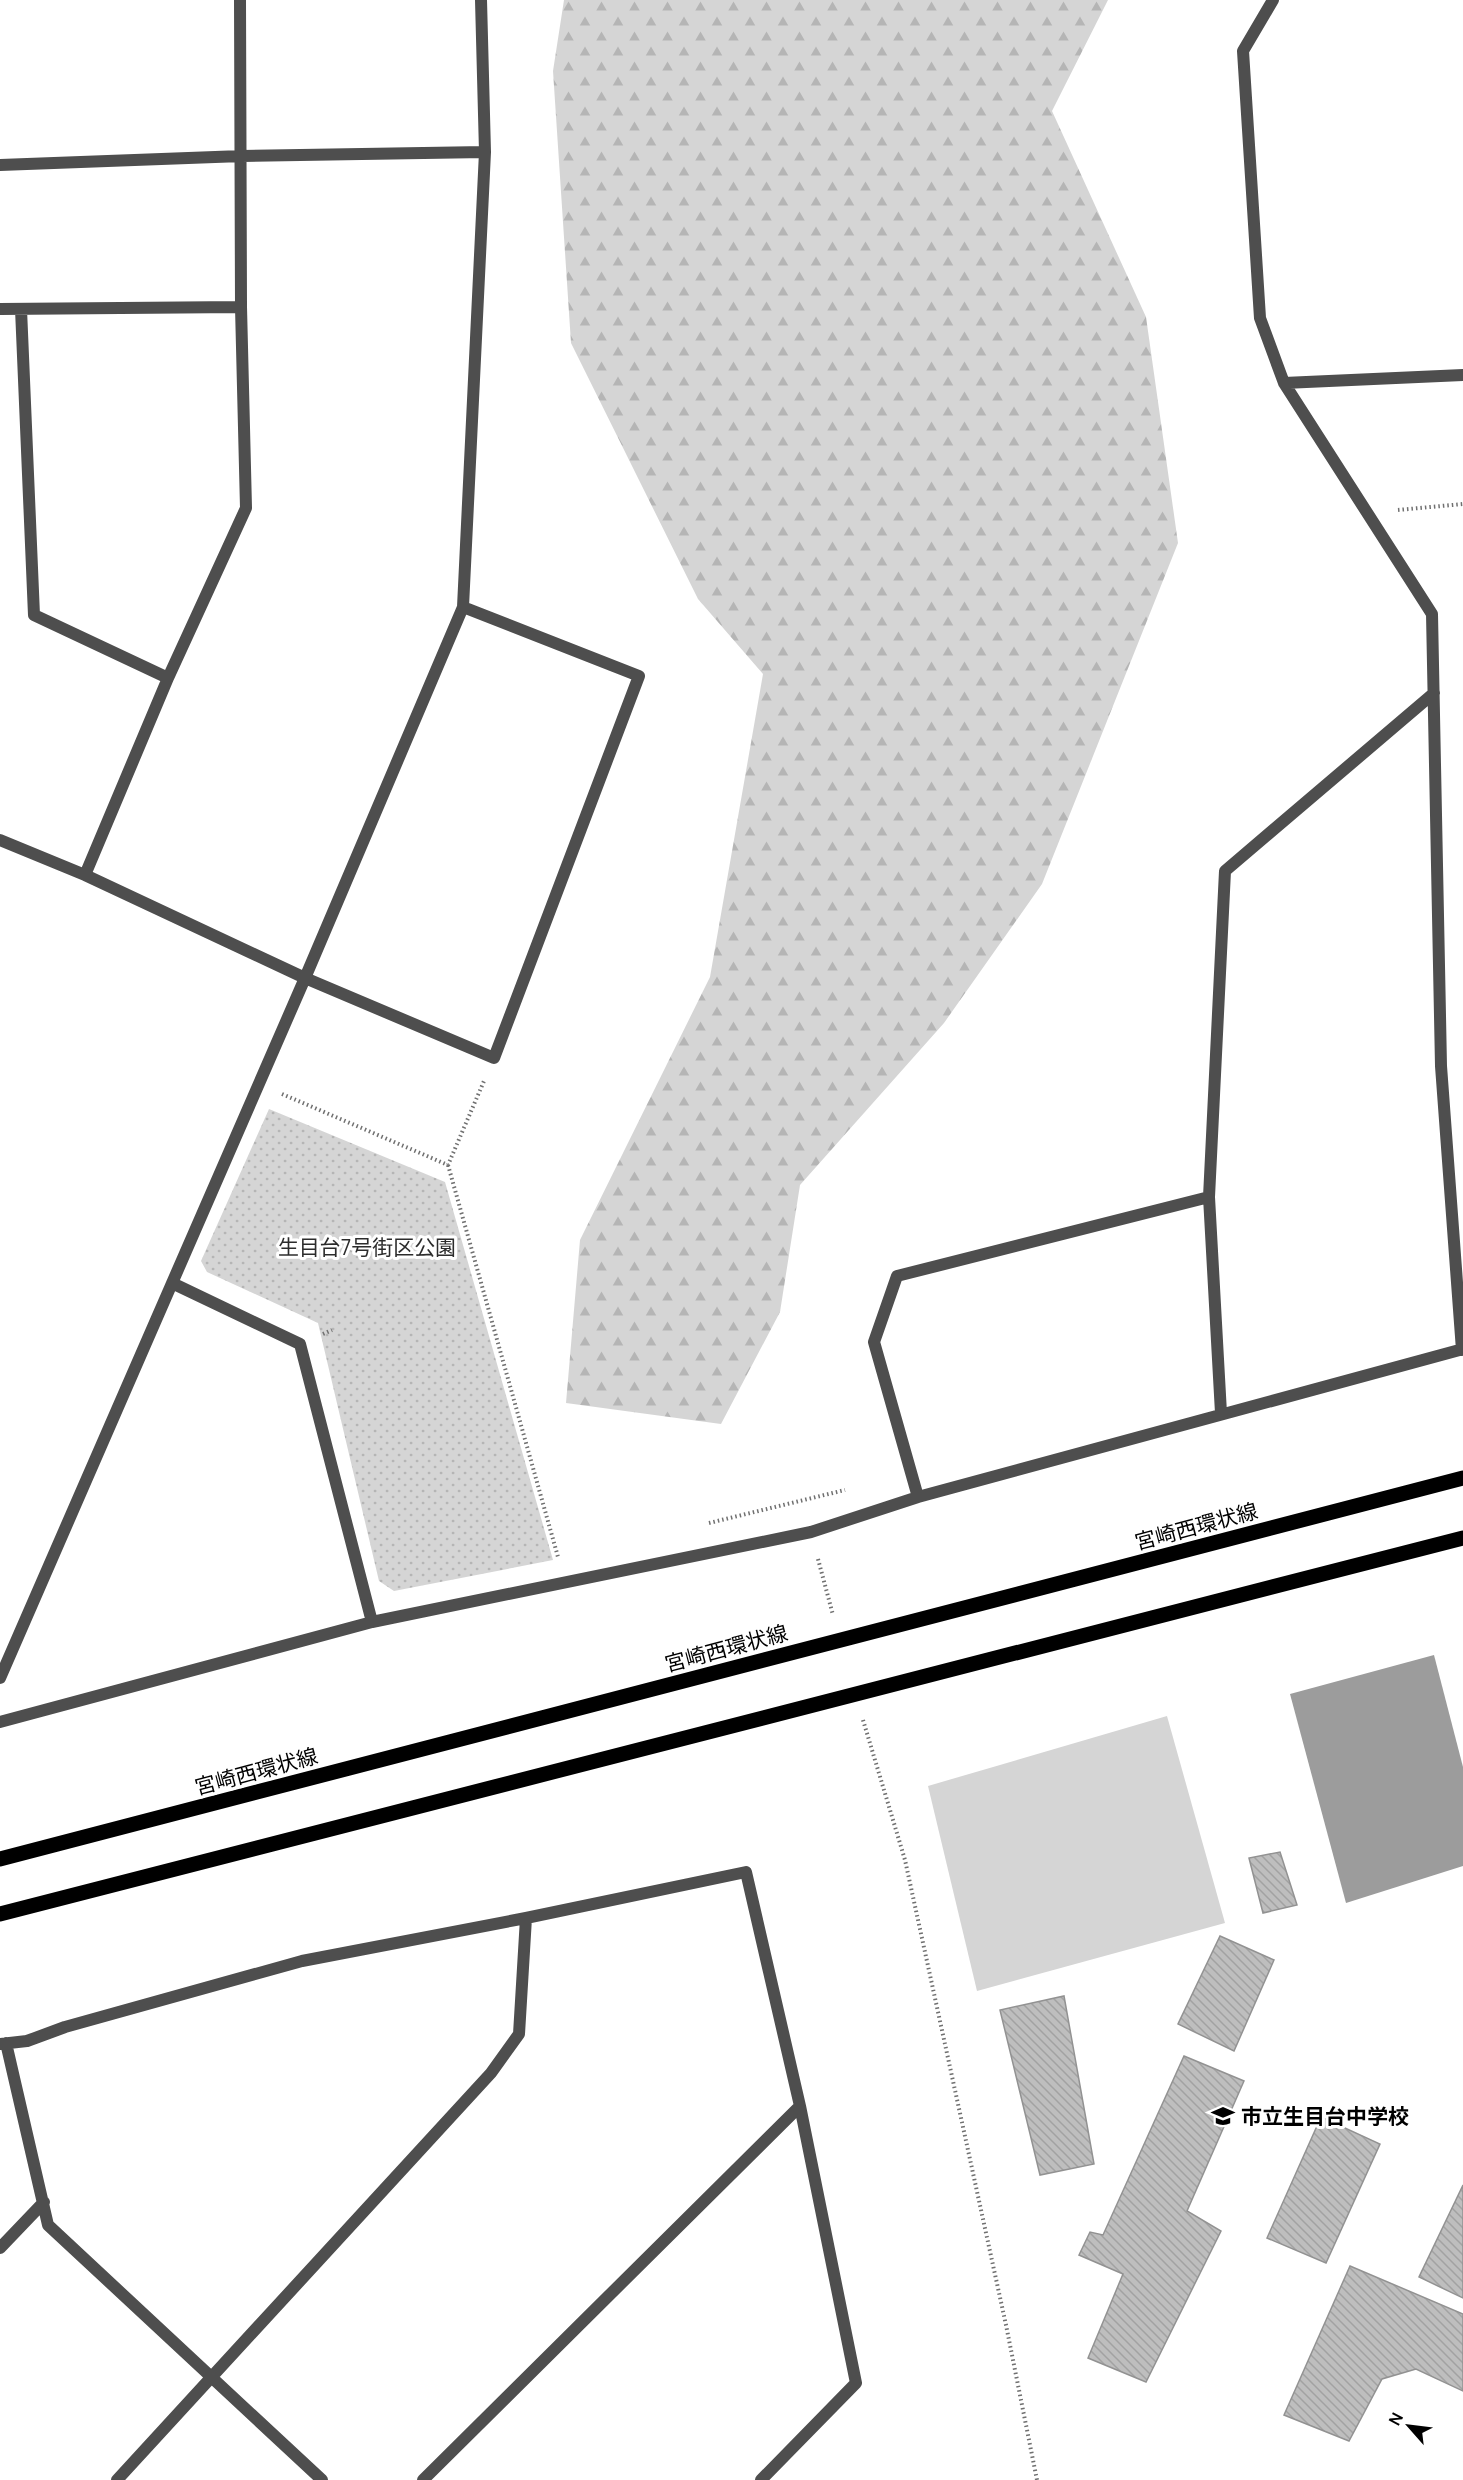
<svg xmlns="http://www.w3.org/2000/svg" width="1463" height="2480" viewBox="0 0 1463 2480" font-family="Manrope,'Noto Sans JP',sans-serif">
	<defs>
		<pattern id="grass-dots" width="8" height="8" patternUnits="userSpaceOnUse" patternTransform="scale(1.5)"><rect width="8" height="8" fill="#d5d5d5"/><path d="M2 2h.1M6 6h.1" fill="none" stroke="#b5b5b5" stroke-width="1.8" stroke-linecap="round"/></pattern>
		<pattern id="forest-firs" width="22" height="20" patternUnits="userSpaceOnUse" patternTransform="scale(1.5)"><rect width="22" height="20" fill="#d5d5d5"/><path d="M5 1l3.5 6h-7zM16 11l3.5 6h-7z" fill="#b5b5b5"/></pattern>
		<pattern id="building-back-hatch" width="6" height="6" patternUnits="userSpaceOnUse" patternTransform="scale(1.5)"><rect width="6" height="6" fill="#bebebe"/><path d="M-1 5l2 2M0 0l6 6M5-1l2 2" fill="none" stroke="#a2a2a2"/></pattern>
	</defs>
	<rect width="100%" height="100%" fill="#fff"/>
	<path fill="url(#grass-dots)" d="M 269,1109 L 445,1182 L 553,1560 L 394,1591 L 379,1581 L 318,1323 L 207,1272 L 201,1261 Z"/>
	<path fill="url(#forest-firs)" d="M 564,0 L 1108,0 L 1052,111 L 1146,317 L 1178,543 L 1042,884 L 944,1023 L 800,1185 L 780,1312 L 721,1424 L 566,1403 L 580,1240 L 710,977 L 763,674 L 698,599 L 571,343 L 553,71 Z"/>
	<path fill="#d5d5d5" d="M 1167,1716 L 1225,1923 L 977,1991 L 928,1786 Z"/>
	<path fill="#9c9c9c" d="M 1434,1655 L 1463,1767 L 1463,1866 L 1346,1903 L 1290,1694 Z"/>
	<path fill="url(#building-back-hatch)" stroke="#929292" stroke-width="1.5" d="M 1280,1852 L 1297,1905 L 1263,1913 L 1249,1858 Z
		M 1220,1936 L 1274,1960 L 1234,2051 L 1178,2024 Z
		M 1064,1996 L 1094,2164 L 1040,2175 L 1000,2010 Z
		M 1184,2056 L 1244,2081 L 1187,2211 L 1221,2231 L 1146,2382 L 1088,2358 L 1123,2274 L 1079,2255 L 1090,2232 L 1103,2235 Z
		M 1321,2117 L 1380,2144 L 1326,2263 L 1267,2238 Z
		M 1463,2185 L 1463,2298 L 1419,2277 Z
		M 1350,2266 L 1463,2314 L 1463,2391 L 1416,2369 L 1382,2379 L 1349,2441 L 1284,2415 Z"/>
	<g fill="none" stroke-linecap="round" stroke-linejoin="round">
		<path stroke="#707070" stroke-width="4" stroke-dasharray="1.5 3" stroke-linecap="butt" d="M 1398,510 L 1463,504
			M 282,1094 L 448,1165 L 484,1081
			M 448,1165 L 558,1557
			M 323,1334 L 332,1330
			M 709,1523 L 845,1490
			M 818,1559 L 833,1615
			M 863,1720 L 905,1860 L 1006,2325 L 1037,2480"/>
		<path stroke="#4e4e4e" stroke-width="12" d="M 1273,0 L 1243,51 L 1260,318 L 1284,383 L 1432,614 L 1441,1066 L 1462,1350
			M 0,165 L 242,156 L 485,152
			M 0,309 L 241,307
			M 21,309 L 34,615 L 168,678
			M 1284,383 L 1463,375
			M 0,840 L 85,875 L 305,978 L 494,1058 L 639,676 L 463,607
			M 85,875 L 168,678 L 246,508 L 241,307 L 240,0
			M 172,1283 L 300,1344 L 372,1622
			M 1221,1413 L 1209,1197 L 1225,871 L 1434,693
			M 918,1497 L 874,1342 L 897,1276 L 1209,1197
			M 0,1678 L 305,978 L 463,607 L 485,152 L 481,0
			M 0,1722 L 372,1622 L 811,1532 L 918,1497 L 1463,1349
			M 6,2043 L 48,2225 L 322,2480
			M 0,2044 L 27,2041 L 65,2027 L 302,1961 L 526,1918 L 746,1872 L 800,2106 L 856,2383 L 761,2480
			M 0,2248 L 44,2202
			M 117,2480 L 491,2073 L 519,2034 L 526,1918
			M 423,2480 L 800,2106"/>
		<path stroke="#000" stroke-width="15" d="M 0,1859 L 1463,1478
			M 0,1914 L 1463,1538"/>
	</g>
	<defs>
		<g id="school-bare" transform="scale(1.8)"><path d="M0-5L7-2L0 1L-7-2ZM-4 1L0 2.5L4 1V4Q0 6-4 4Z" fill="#000" stroke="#fff" stroke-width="2.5" paint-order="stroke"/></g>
	</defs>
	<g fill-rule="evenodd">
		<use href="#school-bare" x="1223" y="2116"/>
	</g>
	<g text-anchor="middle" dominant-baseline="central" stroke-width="6" stroke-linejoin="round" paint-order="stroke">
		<g font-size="21" fill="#2c2c2c" stroke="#fff">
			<text x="367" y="1247">生目台7号街区公園</text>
		</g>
		<g font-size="21" fill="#000" stroke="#fff">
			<text transform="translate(1196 1526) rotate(-15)">宮崎西環状線</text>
			<text transform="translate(726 1648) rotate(-15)">宮崎西環状線</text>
			<text transform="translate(256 1771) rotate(-15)">宮崎西環状線</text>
		</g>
		<g font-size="21" font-weight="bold" fill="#000" stroke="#fff" text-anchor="start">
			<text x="1241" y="2116">市立生目台中学校</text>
		</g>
	</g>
	<g transform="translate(1409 2426) rotate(298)" stroke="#ffffff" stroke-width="4.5" paint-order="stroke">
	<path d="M0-4.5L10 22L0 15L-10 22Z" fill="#000000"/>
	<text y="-9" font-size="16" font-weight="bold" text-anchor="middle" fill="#000000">N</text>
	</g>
</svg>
